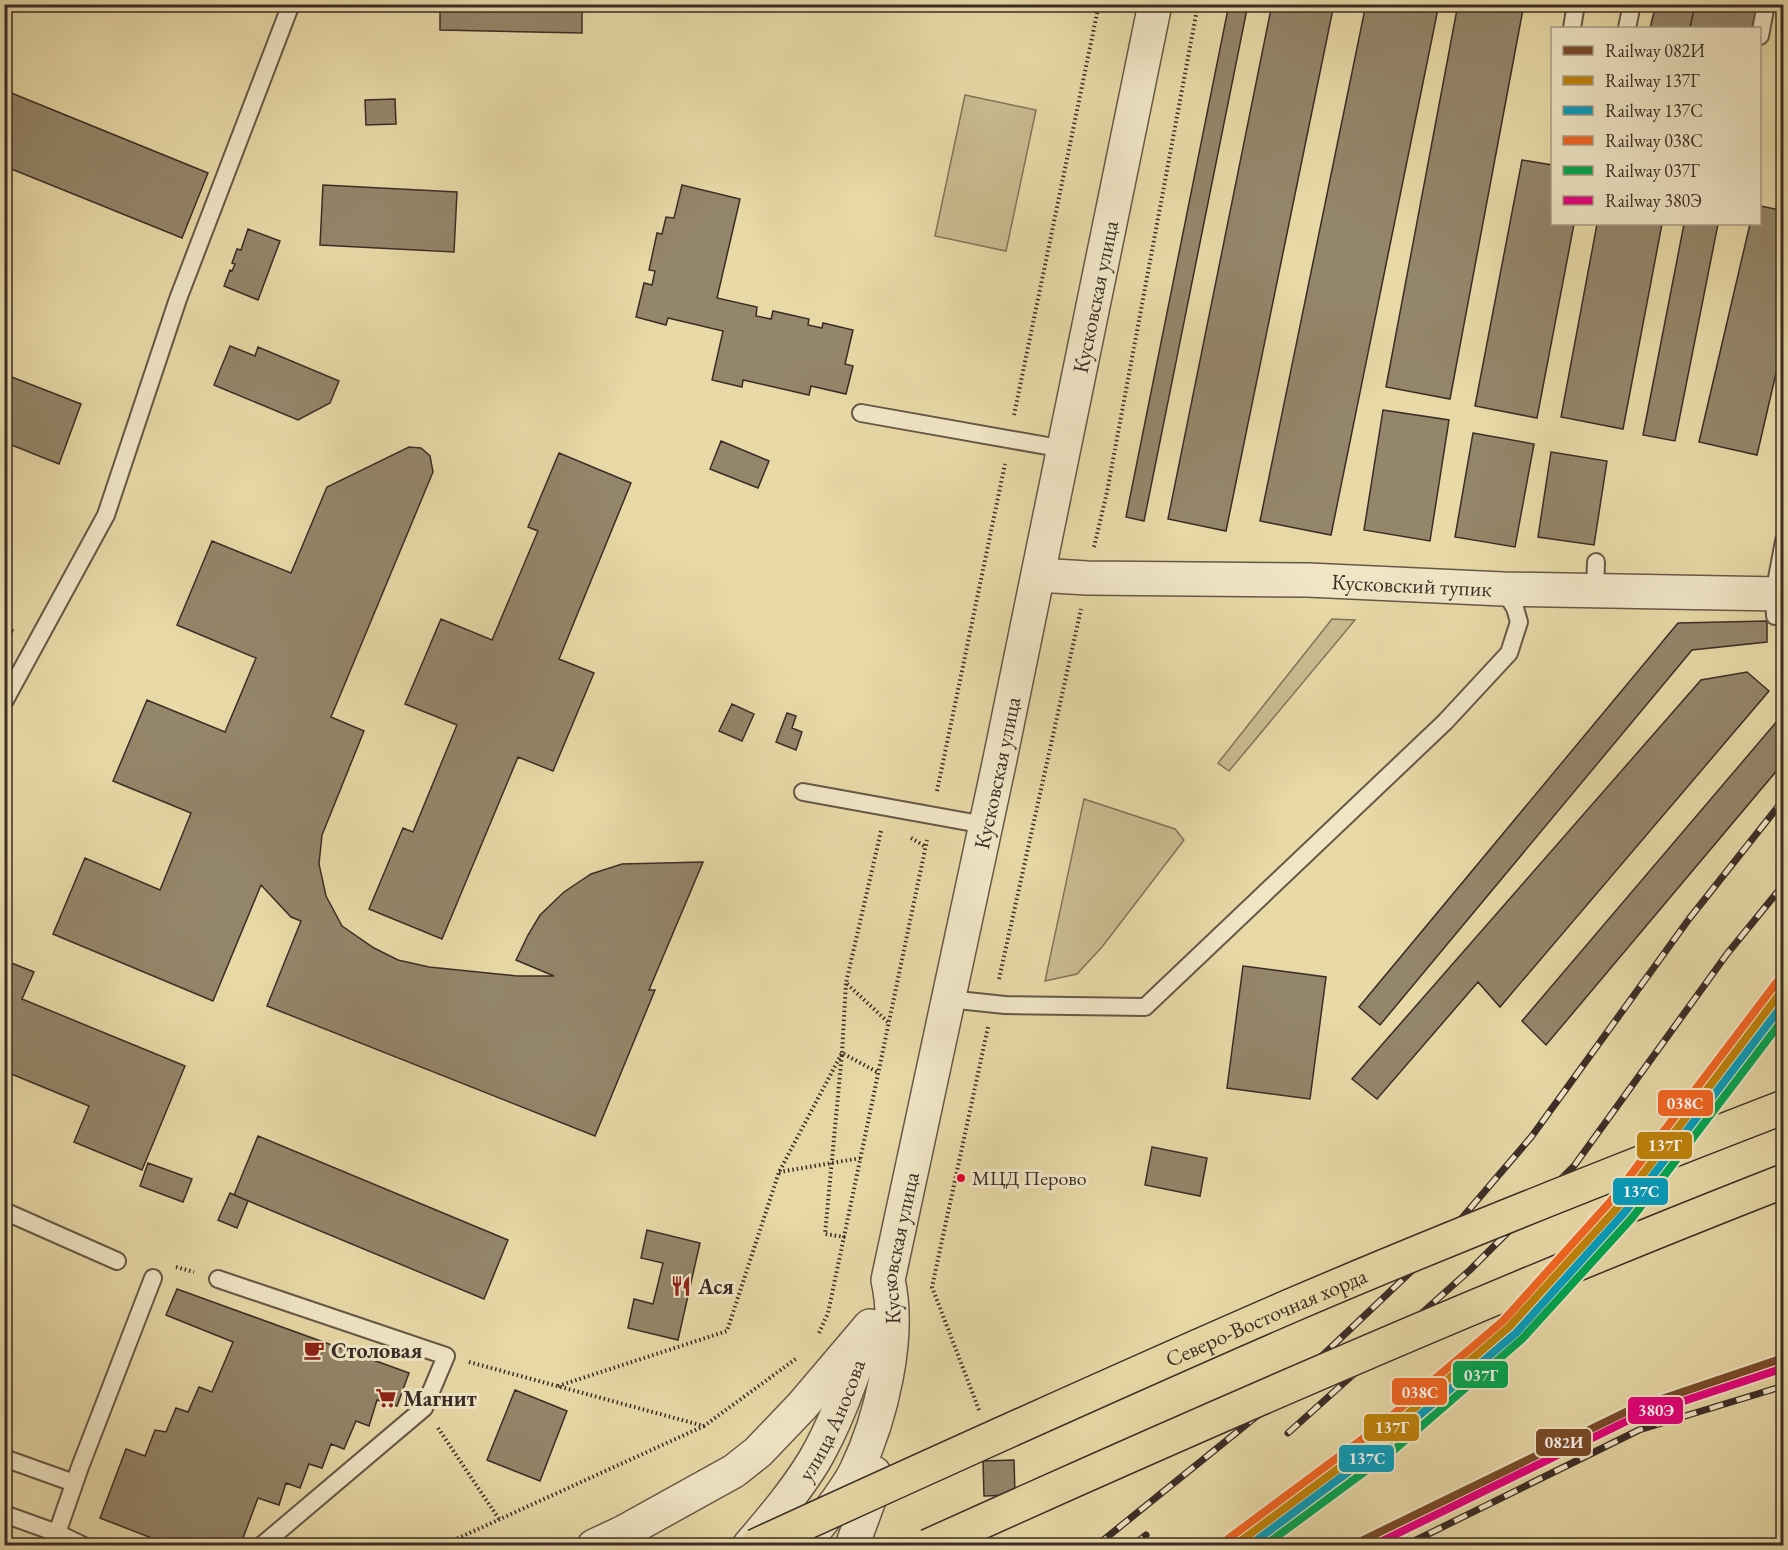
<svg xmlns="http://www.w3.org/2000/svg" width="1788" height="1550" viewBox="0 0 1788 1550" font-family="'EB Garamond',serif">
	<rect width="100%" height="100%" fill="#e8d9a7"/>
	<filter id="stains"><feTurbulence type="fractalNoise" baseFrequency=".00333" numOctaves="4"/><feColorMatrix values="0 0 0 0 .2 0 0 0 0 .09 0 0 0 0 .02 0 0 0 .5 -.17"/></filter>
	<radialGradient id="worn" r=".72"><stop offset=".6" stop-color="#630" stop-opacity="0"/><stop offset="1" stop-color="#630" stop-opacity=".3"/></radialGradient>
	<path fill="#cabc91" stroke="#82745c" stroke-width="1.5" d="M 965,95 L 1036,110 L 1006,251 L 935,236 Z
		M 1332,619 L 1355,620 L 1229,771 L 1218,763 Z
		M 1084,799 L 1175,829 L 1184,840 L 1102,947 L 1077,974 L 1045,981 Z"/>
	<path fill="#94866a" stroke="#3a2d27" stroke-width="1.5" d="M 440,4 L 582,4 L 582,33 L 440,30 Z
		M 721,4 L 744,4 L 743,9 Z
		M 1229,4 L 1248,4 L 1144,521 L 1126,517 Z
		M 1272,4 L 1334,4 L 1226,531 L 1168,519 Z
		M 1366,4 L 1439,4 L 1331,535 L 1260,521 Z
		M 1458,4 L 1524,4 L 1450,399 L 1386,387 Z
		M 1656,4 L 1695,4 L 1690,28 L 1650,28 Z
		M 1695,4 L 1740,4 L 1756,8 L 1752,28 L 1690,28 Z
		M 4,90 L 208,173 L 182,238 L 4,166 Z
		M 395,99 L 396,124 L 366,125 L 365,100 Z
		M 1522,160 L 1552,165 L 1552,224 L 1574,224 L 1537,418 L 1475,406 Z
		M 323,185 L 457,192 L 454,252 L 320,245 Z
		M 682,185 L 740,199 L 717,298 L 757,307 L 756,316 L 771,319 L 773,311 L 809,319 L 808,325 L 822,328 L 823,323 L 853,330 L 845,364 L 853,366 L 846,394 L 811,386 L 809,395 L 743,380 L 742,387 L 712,380 L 723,331 L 668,318 L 666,325 L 636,317 L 644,283 L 652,285 L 655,271 L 649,270 L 657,233 L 662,234 L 666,217 L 674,218 Z
		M 1784,196 L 1784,339 L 1757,455 L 1699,442 L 1750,224 L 1760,224 L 1760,206 L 1780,210 Z
		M 1597,224 L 1662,224 L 1623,429 L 1561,417 Z
		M 1684,224 L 1718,224 L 1675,441 L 1643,435 Z
		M 248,229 L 280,241 L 258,300 L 224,286 L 230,270 L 232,271 L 235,264 L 232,263 L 237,249 L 241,250 Z
		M 230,346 L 255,356 L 258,347 L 339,381 L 330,403 L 298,420 L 214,385 Z
		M 4,374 L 81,404 L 59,464 L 4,442 Z
		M 1383,410 L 1449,420 L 1430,541 L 1364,530 Z
		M 1473,433 L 1534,444 L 1515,547 L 1455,537 Z
		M 721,441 L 769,461 L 758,488 L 710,469 Z
		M 409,447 L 421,448 L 430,456 L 433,472 L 331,717 L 364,731 L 322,835 L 319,864 L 326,896 L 342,926 L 374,948 L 398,960 L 429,967 L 517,976 L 554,976 L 516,960 L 528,935 L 540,915 L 564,892 L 591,874 L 622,864 L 703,862 L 649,990 L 655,990 L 595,1136 L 267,1006 L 301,921 L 291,917 L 261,885 L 213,1001 L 53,934 L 85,858 L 160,890 L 191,813 L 113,781 L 147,700 L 225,732 L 256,658 L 177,625 L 212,541 L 291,573 L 327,487 Z
		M 1551,452 L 1607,461 L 1594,545 L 1538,537 Z
		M 559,453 L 631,483 L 559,659 L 594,673 L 553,771 L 518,757 L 442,939 L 369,909 L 403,828 L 413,832 L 457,725 L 405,704 L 441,619 L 492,640 L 538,531 L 528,527 Z
		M 1767,621 L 1767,642 L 1692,650 L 1380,1025 L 1359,1007 L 1678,623 Z
		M 4,627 L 13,630 L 4,654 Z
		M 1747,672 L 1769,691 L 1500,1007 L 1478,982 L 1377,1099 L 1352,1079 L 1701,680 Z
		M 732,704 L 754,714 L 742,741 L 719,731 Z
		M 787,713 L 796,716 L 792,728 L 802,732 L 796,750 L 776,742 Z
		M 1784,713 L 1784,762 L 1546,1045 L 1522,1021 Z
		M 4,960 L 34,972 L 22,999 L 185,1066 L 142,1170 L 74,1142 L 89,1106 L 4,1071 Z
		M 1243,966 L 1326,977 L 1310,1099 L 1227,1088 Z
		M 258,1136 L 508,1240 L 484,1299 L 234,1195 Z
		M 1152,1147 L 1207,1158 L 1200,1196 L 1145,1185 Z
		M 148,1163 L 192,1179 L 183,1202 L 140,1186 Z
		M 230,1193 L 248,1201 L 237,1228 L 218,1220 Z
		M 647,1230 L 700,1243 L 678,1340 L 628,1328 L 634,1299 L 653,1304 L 663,1263 L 641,1258 Z
		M 177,1289 L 409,1373 L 397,1406 L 377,1400 L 369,1426 L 356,1421 L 344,1449 L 331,1444 L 322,1468 L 309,1464 L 300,1488 L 286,1483 L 279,1505 L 258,1498 L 240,1546 L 172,1546 L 100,1518 L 126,1449 L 145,1456 L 155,1430 L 166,1432 L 176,1408 L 188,1412 L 199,1387 L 212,1392 L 233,1342 L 166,1315 Z
		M 515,1390 L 567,1411 L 540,1481 L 487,1460 Z
		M 1014,1460 L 1015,1495 L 984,1496 L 983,1461 Z"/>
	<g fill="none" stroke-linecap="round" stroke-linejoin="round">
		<g stroke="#665847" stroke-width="20">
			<path id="service" d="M 1572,28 L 1576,4
				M 1627,28 L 1632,4
				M 1760,36 L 1766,4
				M 861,413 L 1064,449
				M 1595,590 L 1596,562
				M 1775,616 L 1774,594 L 1784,541
				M 4,702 L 106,515 L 178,299 L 291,4
				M 803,792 L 985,825
				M 948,999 L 1005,1005 L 1145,1007 L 1445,722 L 1509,653 L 1519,622 L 1515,608 L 1503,589
				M 4,1211 L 117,1261
				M 218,1279 L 446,1356 L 424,1408 L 261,1546
				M 4,1458 L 74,1483
				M 4,1514 L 57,1533
				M 84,1546 L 57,1533 L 80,1467 L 153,1278"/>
		</g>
		<g stroke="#665847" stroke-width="36">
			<g id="minor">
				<path id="s1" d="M 1038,575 L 1087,578 L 1308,580 L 1503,589 L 1784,594"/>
			</g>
		</g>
		<g stroke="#665847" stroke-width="36">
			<g id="tertiary">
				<path d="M 594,1546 L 624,1532 L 734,1471 L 758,1452 L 802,1406 L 870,1326"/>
				<path id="s2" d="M 749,1546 C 772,1519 795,1492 814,1461 C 835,1425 849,1385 863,1346"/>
				<path id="s3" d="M 802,1546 C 819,1525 844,1495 856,1471 C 881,1419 901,1337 888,1280 L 1000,759 L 1155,4"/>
				<path d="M 852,1546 L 870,1497 L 874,1473"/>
			</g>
		</g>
		<path stroke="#3a2d27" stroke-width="4" stroke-dasharray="1.5 3" stroke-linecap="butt" d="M 1014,415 L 1099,4
			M 1094,547 L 1107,492 L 1198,4
			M 937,791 L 1005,464
			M 881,831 L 846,983 L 889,1023
			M 911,838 L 926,847
			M 999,979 L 1081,609
			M 779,1172 L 861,1158
			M 845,1237 L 825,1234 L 842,1053 L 846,983
			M 176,1267 L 194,1272
			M 819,1333 L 828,1313 L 927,840
			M 469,1362 L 704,1426 L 797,1358
			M 558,1386 L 727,1331 L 779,1172 L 842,1053 L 879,1073
			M 979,1410 L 932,1287 L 988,1027
			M 438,1428 L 499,1519
			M 441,1546 L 704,1426"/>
		<use href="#service" stroke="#f0e6c6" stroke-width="16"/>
		<use href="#minor" stroke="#f0e6c6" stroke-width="33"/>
		<use href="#tertiary" stroke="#f0e6c6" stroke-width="33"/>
		<g stroke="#3a2d27" stroke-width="7">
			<path id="rail" d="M 1288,1433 L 1470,1270 L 1574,1166 L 1727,954 L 1784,884
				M 1096,1546 L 1268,1407 L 1438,1246 L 1532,1136 L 1689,919 L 1784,799
				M 1132,1546 L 1146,1535
				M 1404,1546 L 1639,1430 L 1784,1386"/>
		</g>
		<use href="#rail" stroke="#f0e6c6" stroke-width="4.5" stroke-dasharray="14" stroke-linecap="butt"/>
		<g stroke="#3a2d27" stroke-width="36" stroke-linecap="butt">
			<g id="primary-bridge">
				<path id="s4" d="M 755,1546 C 930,1466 1106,1386 1283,1309 C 1448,1238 1616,1172 1784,1107"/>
				<path d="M 928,1546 C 1211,1418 1495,1294 1784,1181"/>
			</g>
		</g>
		<use href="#primary-bridge" stroke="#e8d9a7" stroke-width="33"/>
		<g stroke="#f0e6c6" stroke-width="12">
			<path id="rail-1" d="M 1351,1546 L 1632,1409 L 1784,1358"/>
		</g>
		<g stroke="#f0e6c6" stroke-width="12">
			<path id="rail-2" d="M 1234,1546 L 1382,1436 L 1509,1327 L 1618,1207 L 1784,988"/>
		</g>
		<g stroke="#f0e6c6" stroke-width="12">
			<path id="rail-3" d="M 1249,1546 L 1387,1443 L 1516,1333 L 1625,1212 L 1784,1003"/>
		</g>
		<g stroke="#f0e6c6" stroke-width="12">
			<path id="rail-4" d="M 1228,1539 L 1376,1429 L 1503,1321 L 1611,1201 L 1777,982"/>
		</g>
		<g stroke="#f0e6c6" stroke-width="12">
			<path id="rail-5" d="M 1264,1546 L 1394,1450 L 1522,1339 L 1632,1218 L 1784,1018"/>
		</g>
		<g stroke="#f0e6c6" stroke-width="12">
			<path id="rail-6" d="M 1372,1546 L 1635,1417 L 1784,1368"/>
		</g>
		<use href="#rail-1" stroke="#7a4b2a" stroke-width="8"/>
		<use href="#rail-2" stroke="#be820c" stroke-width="8"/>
		<use href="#rail-3" stroke="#069dbd" stroke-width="8"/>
		<use href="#rail-4" stroke="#f26522" stroke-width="8"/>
		<use href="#rail-5" stroke="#00a651" stroke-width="8"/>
		<use href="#rail-6" stroke="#e5007d" stroke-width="8"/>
	</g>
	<defs>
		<g id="restaurant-bare" transform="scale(1.62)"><path d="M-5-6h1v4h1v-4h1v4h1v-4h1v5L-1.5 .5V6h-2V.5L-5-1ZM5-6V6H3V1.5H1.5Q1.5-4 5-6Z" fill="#8f2418" stroke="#f0e6c6" stroke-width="2.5" paint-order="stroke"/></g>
		<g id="cafe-bare" transform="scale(1.62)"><path d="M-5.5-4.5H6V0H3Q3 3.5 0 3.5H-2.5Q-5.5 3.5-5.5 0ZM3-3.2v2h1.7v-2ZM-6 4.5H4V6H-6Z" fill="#8f2418" stroke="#f0e6c6" stroke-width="2.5" paint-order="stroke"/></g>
		<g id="supermarket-bare" transform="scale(1.62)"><path d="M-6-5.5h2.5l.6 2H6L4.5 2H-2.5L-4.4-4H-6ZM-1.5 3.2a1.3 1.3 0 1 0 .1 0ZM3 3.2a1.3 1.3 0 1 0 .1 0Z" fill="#8f2418" stroke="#f0e6c6" stroke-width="2.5" paint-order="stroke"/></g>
	</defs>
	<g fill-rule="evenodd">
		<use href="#restaurant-bare" x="681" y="1286"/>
		<use href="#cafe-bare" x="314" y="1350"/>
		<use href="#supermarket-bare" x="386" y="1398"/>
	</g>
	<circle fill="#e4002b" stroke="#f0e6c6" stroke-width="2" cx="961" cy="1178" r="5"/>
	<g text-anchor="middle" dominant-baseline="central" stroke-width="6" stroke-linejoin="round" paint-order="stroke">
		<g font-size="20" fill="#3a2d27" stroke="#f0e6c6" text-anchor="start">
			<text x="972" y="1178">МЦД Перово</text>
		</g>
		<g font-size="22" fill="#3a2d27" stroke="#f0e6c6">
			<text stroke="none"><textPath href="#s3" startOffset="1294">Кусковская улица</textPath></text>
			<text stroke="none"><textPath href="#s1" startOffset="374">Кусковский тупик</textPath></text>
			<text stroke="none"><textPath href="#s3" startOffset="808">Кусковская улица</textPath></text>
			<text stroke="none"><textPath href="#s3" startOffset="322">Кусковская улица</textPath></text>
			<text stroke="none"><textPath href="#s4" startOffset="560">Северо-Восточная хорда</textPath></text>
			<text stroke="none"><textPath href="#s2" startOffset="152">улица Аносова</textPath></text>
		</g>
		<g font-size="22" font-weight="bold" fill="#3a2d27" stroke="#f0e6c6" text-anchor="start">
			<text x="698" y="1286">Ася</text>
			<text x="331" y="1350">Столовая</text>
			<text x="403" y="1398">Магнит</text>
		</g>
	</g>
	<g stroke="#f0e6c6" stroke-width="2">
		<rect x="1657" y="1089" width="57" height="28" rx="6" fill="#f26522"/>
		<rect x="1636" y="1131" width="57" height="29" rx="6" fill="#be820c"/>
		<rect x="1612" y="1177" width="57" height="29" rx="6" fill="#069dbd"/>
		<rect x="1452" y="1360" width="57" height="29" rx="6" fill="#00a651"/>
		<rect x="1391" y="1377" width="57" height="29" rx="6" fill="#f26522"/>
		<rect x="1627" y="1396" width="57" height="29" rx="6" fill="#e5007d"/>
		<rect x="1363" y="1413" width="57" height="29" rx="6" fill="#be820c"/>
		<rect x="1535" y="1428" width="57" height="29" rx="6" fill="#7a4b2a"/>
		<rect x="1338" y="1444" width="57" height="29" rx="6" fill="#069dbd"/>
	</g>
	<g font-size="16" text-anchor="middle" font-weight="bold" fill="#fff">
		<text x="1685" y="1109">038С</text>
		<text x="1665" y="1151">137Г</text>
		<text x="1641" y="1197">137С</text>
		<text x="1481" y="1381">037Г</text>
		<text x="1420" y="1398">038С</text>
		<text x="1656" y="1416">380Э</text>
		<text x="1392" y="1433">137Г</text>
		<text x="1564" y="1448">082И</text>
		<text x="1367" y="1464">137С</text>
	</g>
	<rect width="1788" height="1550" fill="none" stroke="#e8d9a7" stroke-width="24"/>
	<rect x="6" y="6" width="1776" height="1538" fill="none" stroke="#3a2d27" stroke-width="3"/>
	<rect x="12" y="12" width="1764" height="1526" fill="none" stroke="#3a2d27" stroke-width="1.5"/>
	<rect x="1551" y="27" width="210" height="198" fill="#f0e6c6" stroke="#a79c86" stroke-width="1.5"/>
	<rect x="1563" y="46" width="30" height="9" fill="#7a4b2a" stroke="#a79c86" stroke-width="1.5"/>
	<text x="1605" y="57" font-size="18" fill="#3a2d27">Railway 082И</text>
	<rect x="1563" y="76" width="30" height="9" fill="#be820c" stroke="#a79c86" stroke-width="1.5"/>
	<text x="1605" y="87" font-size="18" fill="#3a2d27">Railway 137Г</text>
	<rect x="1563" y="106" width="30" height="9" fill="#069dbd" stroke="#a79c86" stroke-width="1.5"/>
	<text x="1605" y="117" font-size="18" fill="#3a2d27">Railway 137С</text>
	<rect x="1563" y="136" width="30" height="9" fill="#f26522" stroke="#a79c86" stroke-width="1.5"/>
	<text x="1605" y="147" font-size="18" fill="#3a2d27">Railway 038С</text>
	<rect x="1563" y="166" width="30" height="9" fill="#00a651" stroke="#a79c86" stroke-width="1.5"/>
	<text x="1605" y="177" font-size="18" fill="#3a2d27">Railway 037Г</text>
	<rect x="1563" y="196" width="30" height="9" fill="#e5007d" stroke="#a79c86" stroke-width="1.5"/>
	<text x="1605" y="207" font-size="18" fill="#3a2d27">Railway 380Э</text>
	<rect width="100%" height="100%" filter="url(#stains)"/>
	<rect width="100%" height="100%" fill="url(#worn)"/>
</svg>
